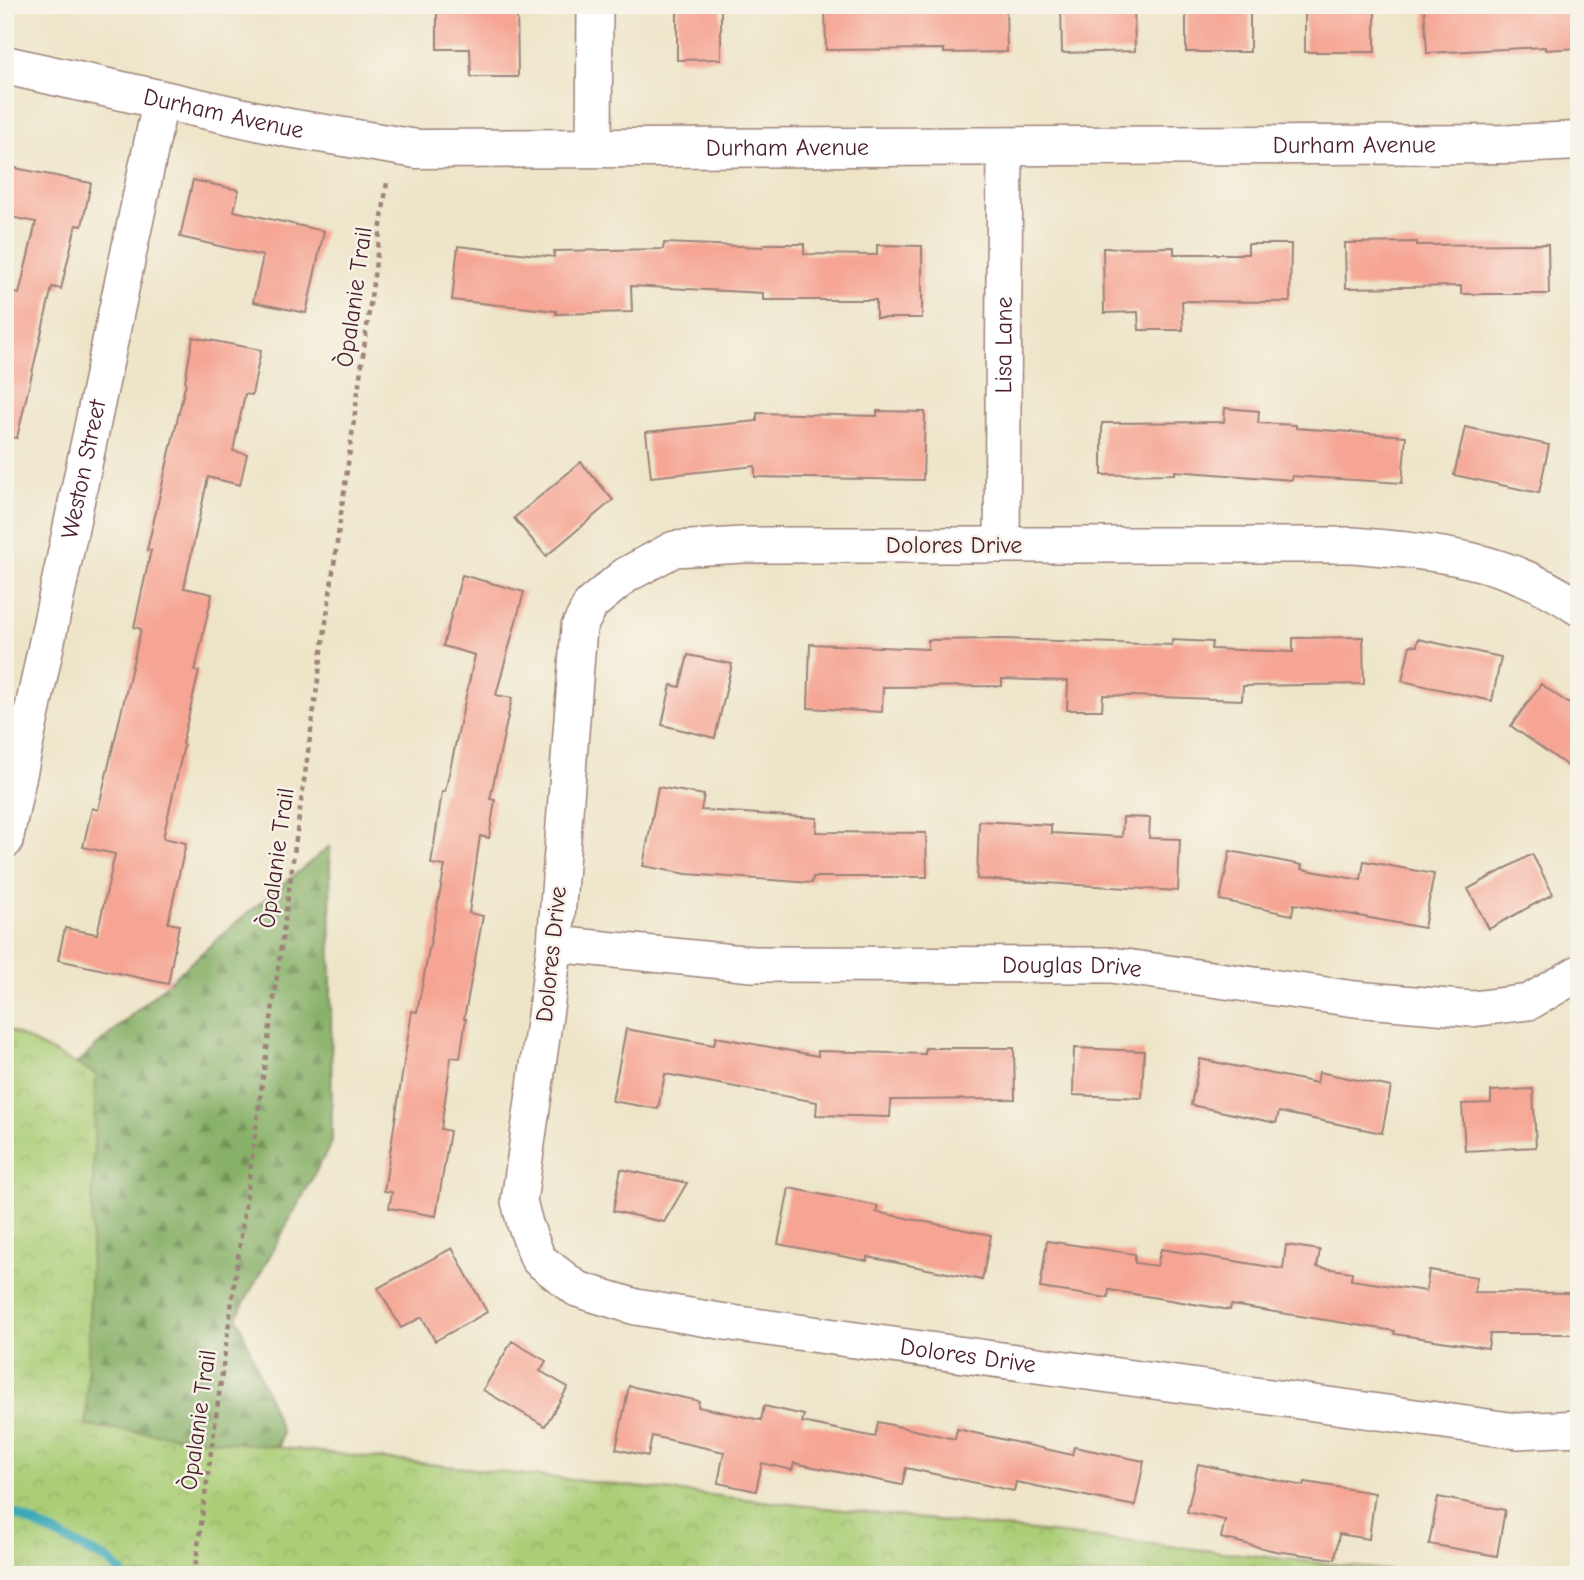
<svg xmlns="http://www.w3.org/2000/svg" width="1584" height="1580" viewBox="0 0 1584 1580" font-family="'Comic Neue',sans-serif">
	<defs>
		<pattern id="forest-firs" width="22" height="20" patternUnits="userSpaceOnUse" patternTransform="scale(1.75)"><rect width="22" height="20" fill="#87b067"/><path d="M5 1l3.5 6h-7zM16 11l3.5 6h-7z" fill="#708f55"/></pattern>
		<pattern id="park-crowns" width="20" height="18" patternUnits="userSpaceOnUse" patternTransform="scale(1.75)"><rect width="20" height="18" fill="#aacd76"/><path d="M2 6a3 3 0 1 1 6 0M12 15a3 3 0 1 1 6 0" fill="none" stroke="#94b066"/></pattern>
	</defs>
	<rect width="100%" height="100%" fill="#f7f3e8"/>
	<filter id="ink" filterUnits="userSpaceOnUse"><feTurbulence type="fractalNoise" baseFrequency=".0143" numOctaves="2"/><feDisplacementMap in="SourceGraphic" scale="14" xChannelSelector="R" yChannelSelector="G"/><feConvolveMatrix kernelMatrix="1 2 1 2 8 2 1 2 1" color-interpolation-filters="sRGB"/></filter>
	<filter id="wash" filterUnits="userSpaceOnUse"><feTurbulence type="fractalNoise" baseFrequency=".00686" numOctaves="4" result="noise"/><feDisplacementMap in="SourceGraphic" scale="28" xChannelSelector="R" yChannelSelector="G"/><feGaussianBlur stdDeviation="1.57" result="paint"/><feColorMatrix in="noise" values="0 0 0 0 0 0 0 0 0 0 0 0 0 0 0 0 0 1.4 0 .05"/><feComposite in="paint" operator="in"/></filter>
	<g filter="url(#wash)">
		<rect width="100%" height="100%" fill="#eee5c8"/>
		<path fill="url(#forest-firs)" stroke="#686849" stroke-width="2" d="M 330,846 L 332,1142 L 237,1316 L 282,1433 L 250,1575 L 5,1575 L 5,1057 L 59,1079 L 238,921 Z"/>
		<path fill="url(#park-crowns)" stroke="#7a7650" stroke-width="2" d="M 5,1028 L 96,1074 L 86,1426 L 1430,1575 L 5,1575 Z"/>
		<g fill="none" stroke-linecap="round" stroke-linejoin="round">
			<path stroke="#3ba9b9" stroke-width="10" d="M 5,1509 L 111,1562 L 123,1575"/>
		</g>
		<g id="blocks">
			<path fill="#f6a493" d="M 437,5 L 517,5 L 518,77 L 471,77 L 470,49 L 437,49 Z
				M 677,5 L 721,5 L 721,59 L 677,60 Z
				M 942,5 L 1006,7 L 1007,52 L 944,53 L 944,49 L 826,50 L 825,7 Z
				M 1061,5 L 1134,5 L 1135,51 L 1062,53 Z
				M 1205,5 L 1250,5 L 1250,52 L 1186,52 L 1186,7 L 1205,7 Z
				M 1305,5 L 1375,5 L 1375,52 L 1305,52 Z
				M 1424,5 L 1579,5 L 1579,48 L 1545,50 L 1545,47 L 1427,53 Z
				M 5,166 L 91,183 L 82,226 L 76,225 L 61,289 L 52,287 L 17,438 L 5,437 L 5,291 L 19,294 L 36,222 L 5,216 Z
				M 193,180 L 239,190 L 234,211 L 324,231 L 306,313 L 253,302 L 263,256 L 180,237 Z
				M 1417,242 L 1417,245 L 1548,244 L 1549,294 L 1461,294 L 1461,286 L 1346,288 L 1345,243 Z
				M 664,243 L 763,247 L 763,244 L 804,244 L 804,254 L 877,255 L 877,245 L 922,246 L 922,318 L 876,318 L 876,300 L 763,300 L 763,293 L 631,286 L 632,312 L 556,314 L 556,311 L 452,300 L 458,246 L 554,257 L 554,251 L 663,249 Z
				M 1248,244 L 1291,244 L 1290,302 L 1182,301 L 1183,330 L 1139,330 L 1138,312 L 1104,313 L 1103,248 L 1174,247 L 1174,254 L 1248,254 Z
				M 193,337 L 261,350 L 252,395 L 245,394 L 233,451 L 247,454 L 240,485 L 208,477 L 184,588 L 212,594 L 195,671 L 199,671 L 182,744 L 184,745 L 163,838 L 186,843 L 168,923 L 179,925 L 168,984 L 58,960 L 65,928 L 97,934 L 115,854 L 83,847 L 92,808 L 98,810 L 141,629 L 134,627 L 151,550 L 147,550 L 186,382 L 185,381 Z
				M 1225,408 L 1259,411 L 1258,423 L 1296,425 L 1296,428 L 1406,436 L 1402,483 L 1292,476 L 1292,480 L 1175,471 L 1175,474 L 1102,475 L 1102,423 L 1224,422 Z
				M 877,411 L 925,412 L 923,480 L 755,477 L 755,466 L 651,477 L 646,432 L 757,421 L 757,413 L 877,416 Z
				M 1465,427 L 1549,445 L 1539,493 L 1454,475 Z
				M 581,462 L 613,500 L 546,556 L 514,518 Z
				M 462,575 L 524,592 L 496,695 L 512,698 L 490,799 L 495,800 L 489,838 L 480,836 L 469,913 L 483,916 L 464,1019 L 466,1019 L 460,1058 L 451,1057 L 441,1129 L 450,1131 L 436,1216 L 389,1208 L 392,1192 L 384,1191 L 412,1011 L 417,1012 L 445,866 L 431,864 L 442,792 L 445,792 L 475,655 L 443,646 Z
				M 1363,637 L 1364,684 L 1243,686 L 1242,700 L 1103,695 L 1102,710 L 1067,710 L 1068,681 L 1002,679 L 1002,686 L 883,687 L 882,712 L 808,708 L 810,644 L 928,649 L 928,640 L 1002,639 L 1172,645 L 1172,640 L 1212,642 L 1211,649 L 1293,652 L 1293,638 Z
				M 1418,639 L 1501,657 L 1492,701 L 1402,681 L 1410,645 L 1417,646 Z
				M 688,655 L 732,664 L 715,738 L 662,725 L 671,685 L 680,687 Z
				M 1541,684 L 1579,711 L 1579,774 L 1511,726 Z
				M 658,787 L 704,795 L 701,810 L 817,818 L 816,832 L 926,833 L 927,877 L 813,877 L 812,883 L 687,874 L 643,866 Z
				M 1123,817 L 1150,818 L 1149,838 L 1180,839 L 1178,891 L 977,879 L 979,821 L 1051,825 L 1051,833 L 1122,837 Z
				M 1230,851 L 1302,865 L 1301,869 L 1361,880 L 1364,861 L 1434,874 L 1424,928 L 1294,904 L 1292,915 L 1220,900 Z
				M 1532,854 L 1553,894 L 1489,929 L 1468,889 Z
				M 626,1029 L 714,1045 L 716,1037 L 818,1056 L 818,1051 L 925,1054 L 925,1048 L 1014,1048 L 1015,1099 L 891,1100 L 890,1117 L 816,1115 L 817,1102 L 665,1074 L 658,1109 L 612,1101 Z
				M 1074,1048 L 1144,1051 L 1142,1098 L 1073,1095 Z
				M 1200,1059 L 1317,1083 L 1319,1072 L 1391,1087 L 1382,1133 L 1279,1112 L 1276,1123 L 1191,1105 Z
				M 1533,1089 L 1536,1147 L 1465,1151 L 1462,1104 L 1491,1103 L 1491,1091 Z
				M 621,1169 L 687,1183 L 664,1222 L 613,1211 Z
				M 789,1188 L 878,1206 L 876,1212 L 991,1235 L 982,1280 L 868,1257 L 867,1261 L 778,1244 Z
				M 1047,1241 L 1135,1254 L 1135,1263 L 1157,1266 L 1161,1249 L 1283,1269 L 1286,1245 L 1320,1250 L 1317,1267 L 1352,1272 L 1351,1280 L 1426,1291 L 1429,1270 L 1477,1277 L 1474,1292 L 1579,1293 L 1579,1334 L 1490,1334 L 1488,1348 L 1394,1334 L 1395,1331 L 1231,1305 L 1230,1310 L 1109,1290 L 1108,1298 L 1040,1288 Z
				M 452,1248 L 487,1312 L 435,1341 L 422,1317 L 401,1328 L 378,1288 Z
				M 512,1341 L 546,1361 L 540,1371 L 568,1387 L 545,1426 L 483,1390 Z
				M 629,1386 L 699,1401 L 698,1407 L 761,1420 L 764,1406 L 804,1415 L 802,1422 L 875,1437 L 878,1422 L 955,1439 L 957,1429 L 1072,1455 L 1074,1447 L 1144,1461 L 1135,1506 L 1016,1482 L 1014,1491 L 906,1468 L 902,1485 L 794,1463 L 792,1470 L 762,1463 L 756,1491 L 718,1483 L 724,1452 L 652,1436 L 648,1456 L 616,1449 Z
				M 1198,1464 L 1304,1486 L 1305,1482 L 1375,1493 L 1369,1539 L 1339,1534 L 1335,1559 L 1275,1551 L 1221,1538 L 1225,1520 L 1187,1512 Z
				M 1438,1497 L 1505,1510 L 1497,1556 L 1429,1544 Z"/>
		</g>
	</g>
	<g filter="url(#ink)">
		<use href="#blocks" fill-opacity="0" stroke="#9c827a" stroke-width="2"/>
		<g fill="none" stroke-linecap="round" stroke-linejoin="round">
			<g stroke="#9c827a" stroke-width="38">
				<g id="street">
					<path d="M 594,149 L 595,5"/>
					<path id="s1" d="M 1002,545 L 1005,146"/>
					<path id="s2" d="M 1579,608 C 1508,558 1436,552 1352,545 L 743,545 L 674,549 L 626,575 L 591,604 L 579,627 L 555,944 L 519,1201 L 525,1224 L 538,1259 L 577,1289 L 636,1307 L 732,1323 L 1517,1431 L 1579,1428"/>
					<path id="s3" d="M 5,841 L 161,99"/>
					<path id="s4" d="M 555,944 L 752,964 L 1111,965 L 1355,999 L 1472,1009 L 1529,1002 L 1579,973"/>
				</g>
			</g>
			<g stroke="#9c827a" stroke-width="41">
				<g id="secondary">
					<path id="s5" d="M 5,65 L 289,128 L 417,149 L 1513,144 L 1579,141"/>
				</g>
			</g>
			<path stroke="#9c827a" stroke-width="4.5" stroke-dasharray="5 5" stroke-linecap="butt" d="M 194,1575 L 387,182"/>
			<use href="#street" stroke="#fff" stroke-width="35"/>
			<use href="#secondary" stroke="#fff" stroke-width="38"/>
		</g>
	</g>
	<g text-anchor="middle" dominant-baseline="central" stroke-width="5" stroke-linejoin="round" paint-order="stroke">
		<g font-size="24" fill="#4a1f2b" stroke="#f7f3e8">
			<text stroke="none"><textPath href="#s5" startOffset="224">Durham Avenue</textPath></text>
			<text stroke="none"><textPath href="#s5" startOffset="1358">Durham Avenue</textPath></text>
			<text stroke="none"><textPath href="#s5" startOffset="791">Durham Avenue</textPath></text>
			<text transform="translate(354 297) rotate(-82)">Òpalanie Trail</text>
			<text stroke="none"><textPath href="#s1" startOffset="200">Lisa Lane</textPath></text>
			<text stroke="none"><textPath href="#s3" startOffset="380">Weston Street</textPath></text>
			<text x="954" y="545">Dolores Drive</text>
			<text transform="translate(276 858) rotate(-82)">Òpalanie Trail</text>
			<text transform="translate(551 954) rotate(-84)">Dolores Drive</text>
			<text stroke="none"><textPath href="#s4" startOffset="518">Douglas Drive</textPath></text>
			<text stroke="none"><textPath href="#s2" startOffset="2128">Dolores Drive</textPath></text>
			<text transform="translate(198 1420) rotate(-82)">Òpalanie Trail</text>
		</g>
	</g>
	<rect width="1584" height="1580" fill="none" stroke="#f7f3e8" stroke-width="28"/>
</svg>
